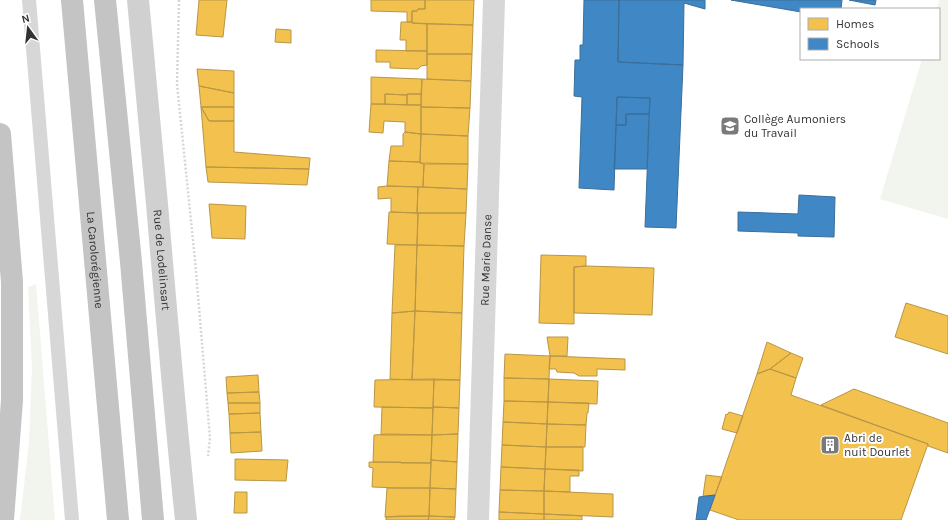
<svg xmlns="http://www.w3.org/2000/svg" width="948" height="520" viewBox="0 0 948 520" font-family="Karla,sans-serif">
	<rect width="100%" height="100%" fill="#fff"/>
	<path fill="#f1f5ed" d="M 939,0 L 948,0 L 948,219 L 880,199 L 922,59 L 939,59 L 939,9 L 937,9 Z
		M 36,284 L 55,520 L 20,520 L 29,442 L 32,368 L 28,287 Z"/>
	<path fill="#f2c14e" stroke="#b99646" d="M 199,0 L 227,0 L 223,37 L 196,35 Z
		M 371,0 L 425,0 L 425,9 L 418,9 L 417,11 L 412,11 L 412,22 L 407,22 L 407,12 L 371,11 Z
		M 425,0 L 474,0 L 473,25 L 412,23 L 412,11 L 417,11 L 418,9 L 425,9 Z
		M 401,22 L 412,22 L 412,23 L 427,24 L 427,51 L 406,51 L 406,40 L 400,40 Z
		M 427,24 L 473,25 L 472,54 L 427,54 Z
		M 276,29 L 291,30 L 291,43 L 275,42 Z
		M 376,50 L 427,51 L 427,65 L 421,66 L 418,69 L 390,68 L 390,62 L 376,62 Z
		M 427,54 L 472,54 L 471,81 L 427,79 Z
		M 197,69 L 234,71 L 234,93 L 199,86 Z
		M 371,77 L 422,79 L 421,94 L 407,94 L 407,95 L 385,94 L 385,104 L 371,104 Z
		M 422,79 L 471,81 L 470,108 L 421,107 Z
		M 199,86 L 234,93 L 234,107 L 201,107 Z
		M 385,94 L 407,95 L 407,105 L 385,104 Z
		M 407,94 L 421,94 L 421,105 L 407,105 Z
		M 371,104 L 421,105 L 421,134 L 405,132 L 405,122 L 384,121 L 383,133 L 369,132 Z
		M 201,107 L 209,121 L 234,121 L 234,152 L 310,158 L 309,169 L 206,167 Z
		M 201,107 L 234,107 L 234,121 L 209,121 Z
		M 421,107 L 470,108 L 468,136 L 421,134 Z
		M 405,132 L 421,134 L 420,162 L 389,161 L 391,146 L 403,146 L 403,134 Z
		M 421,134 L 468,136 L 468,164 L 420,163 Z
		M 389,161 L 420,162 L 420,163 L 424,164 L 423,187 L 387,186 Z
		M 424,164 L 468,164 L 467,189 L 423,187 Z
		M 206,167 L 309,169 L 307,185 L 208,182 Z
		M 387,186 L 418,187 L 417,213 L 391,212 L 391,198 L 378,199 L 378,187 Z
		M 418,187 L 467,189 L 466,213 L 417,213 Z
		M 209,204 L 246,206 L 245,239 L 212,238 Z
		M 389,212 L 418,213 L 417,245 L 387,244 Z
		M 418,213 L 466,213 L 464,246 L 417,245 Z
		M 395,245 L 417,245 L 415,311 L 392,313 Z
		M 417,245 L 464,246 L 462,313 L 415,311 Z
		M 541,255 L 586,256 L 586,266 L 574,267 L 574,324 L 539,323 Z
		M 586,266 L 654,268 L 652,315 L 574,313 L 574,267 Z
		M 906,303 L 948,316 L 948,354 L 895,337 Z
		M 415,311 L 412,380 L 390,379 L 392,313 Z
		M 415,311 L 462,313 L 460,380 L 412,380 Z
		M 547,337 L 568,337 L 567,356 L 550,356 Z
		M 767,342 L 791,353 L 770,369 L 757,374 Z
		M 791,353 L 803,358 L 796,378 L 770,369 Z
		M 505,354 L 550,356 L 549,379 L 504,378 Z
		M 550,356 L 625,359 L 625,370 L 597,369 L 597,376 L 579,376 L 574,373 L 557,372 L 556,369 L 549,369 Z
		M 770,369 L 796,378 L 791,395 L 928,444 L 901,520 L 739,520 L 710,510 L 757,374 Z
		M 258,375 L 259,392 L 227,393 L 226,377 Z
		M 504,378 L 549,379 L 548,402 L 504,401 Z
		M 434,379 L 460,380 L 459,408 L 433,407 Z
		M 434,379 L 433,408 L 374,407 L 375,380 Z
		M 549,379 L 598,381 L 597,404 L 548,402 Z
		M 854,389 L 948,423 L 948,453 L 928,446 L 928,444 L 821,405 Z
		M 259,392 L 260,403 L 228,403 L 227,393 Z
		M 504,401 L 548,402 L 547,424 L 503,422 Z
		M 548,402 L 589,403 L 588,413 L 587,413 L 586,425 L 547,424 Z
		M 228,403 L 260,403 L 260,413 L 229,414 Z
		M 382,407 L 433,408 L 432,435 L 381,435 Z
		M 433,407 L 459,408 L 458,434 L 432,435 Z
		M 729,412 L 743,416 L 737,433 L 722,429 L 726,414 L 727,415 Z
		M 260,413 L 261,432 L 230,433 L 229,414 Z
		M 503,422 L 547,424 L 546,447 L 502,445 Z
		M 547,424 L 586,425 L 585,447 L 546,447 Z
		M 261,432 L 262,451 L 231,453 L 230,433 Z
		M 388,434 L 432,435 L 431,463 L 401,463 L 401,462 L 373,462 L 374,435 Z
		M 458,434 L 457,462 L 431,460 L 432,435 Z
		M 502,445 L 546,447 L 545,469 L 501,467 Z
		M 546,447 L 583,447 L 583,471 L 545,469 Z
		M 235,459 L 288,460 L 286,481 L 235,480 Z
		M 431,460 L 457,462 L 456,489 L 430,488 Z
		M 369,462 L 431,463 L 430,488 L 399,488 L 372,487 L 373,468 L 369,467 Z
		M 501,467 L 545,469 L 544,491 L 500,490 Z
		M 545,469 L 579,470 L 579,476 L 570,476 L 570,492 L 544,491 Z
		M 706,475 L 722,477 L 715,495 L 703,496 Z
		M 387,488 L 430,488 L 429,516 L 385,517 Z
		M 430,488 L 456,489 L 455,517 L 429,516 Z
		M 500,490 L 544,491 L 544,514 L 499,512 Z
		M 544,491 L 613,494 L 613,517 L 544,514 Z
		M 235,492 L 247,492 L 247,513 L 234,513 Z
		M 499,512 L 544,514 L 544,520 L 499,520 Z
		M 544,514 L 582,516 L 582,520 L 544,520 Z
		M 399,516 L 429,516 L 428,520 L 386,520 L 386,517 Z
		M 429,516 L 455,517 L 454,520 L 428,520 Z"/>
	<path fill="#3f88c5" stroke="#3b6e99" d="M 584,0 L 619,0 L 618,62 L 683,65 L 676,228 L 645,227 L 650,98 L 617,97 L 614,190 L 579,188 L 582,97 L 574,96 L 575,60 L 580,60 L 580,45 L 583,45 Z
		M 619,0 L 705,0 L 705,9 L 684,3 L 683,65 L 618,62 Z
		M 731,0 L 842,0 L 841,9 L 801,9 L 801,12 Z
		M 849,0 L 876,0 L 875,5 Z
		M 617,97 L 650,98 L 649,114 L 626,114 L 626,125 L 616,125 Z
		M 626,114 L 649,114 L 647,169 L 614,169 L 616,125 L 626,125 Z
		M 799,195 L 835,197 L 834,237 L 798,236 L 798,233 L 738,231 L 738,212 L 798,214 Z
		M 715,495 L 706,520 L 696,520 L 699,497 Z"/>
	<g fill="none" stroke-linecap="round" stroke-linejoin="round">
		<path stroke="#d6d6d6" stroke-width="2.5" stroke-dasharray="2 2" stroke-linecap="butt" d="M 179,0 L 177,84 L 195,260 L 210,438 L 208,456"/>
		<path stroke="#d7d7d7" stroke-width="14" d="M 29,0 L 72,520"/>
		<path stroke="#d7d7d7" stroke-width="22" id="s1" d="M 478,520 L 494,0"/>
		<path stroke="#d0d0d0" stroke-width="22" id="s2" d="M 138,0 C 144,68 151,136 157,204 C 166,310 175,415 186,520"/>
		<g stroke="#c4c4c4" stroke-width="22">
			<path id="s3" d="M 72,0 L 118,520"/>
			<path d="M 105,0 L 131,262 L 153,520"/>
			<path d="M 0,134 L 12,282 L 12,400 L 3,520"/>
		</g>
	</g>
	<defs>
		<g id="school-square" transform="scale(1)"><rect x="-9" y="-9" width="18" height="18" rx="4" fill="#7a7a7a" stroke="#fff"/><path d="M0-5L7-2L0 1L-7-2ZM-4 1L0 2.5L4 1V4Q0 6-4 4Z" fill="#fff"/></g>
		<g id="building-square" transform="scale(1)"><rect x="-9" y="-9" width="18" height="18" rx="4" fill="#7a7a7a" stroke="#fff"/><path d="M-4-6H4V6H1V3H-1V6H-4ZM-2.5-4.3h1.7v1.8h-1.7ZM.8-4.3h1.7v1.8H.8ZM-2.5-1h1.7V.8h-1.7ZM.8-1h1.7V.8H.8Z" fill="#fff"/></g>
	</defs>
	<g fill-rule="evenodd">
		<use href="#school-square" x="730" y="126"/>
		<use href="#building-square" x="830" y="445"/>
	</g>
	<g text-anchor="middle" dominant-baseline="central" stroke-width="4" stroke-linejoin="round" paint-order="stroke">
		<g font-size="12" fill="#333" stroke="#fff" text-anchor="start">
			<text x="744" y="119">Collège Aumoniers<tspan x="744" dy="14">du Travail</tspan></text>
			<text x="844" y="438">Abri de<tspan x="844" dy="14">nuit Dourlet</tspan></text>
		</g>
		<g font-size="12" fill="#333" stroke="#fff">
			<text stroke="none"><textPath href="#s3" startOffset="261">La Carolorégienne</textPath></text>
			<text stroke="none"><textPath href="#s2" startOffset="261">Rue de Lodelinsart</textPath></text>
			<text stroke="none"><textPath href="#s1" startOffset="260">Rue Marie Danse</textPath></text>
		</g>
	</g>
	<rect x="800" y="8" width="140" height="52" fill="#ffffff" stroke="#adadad"/>
	<rect x="808" y="18" width="20" height="12" fill="#f2c14e" stroke="#adadad"/>
	<text x="836" y="28" font-size="12" fill="#333333">Homes</text>
	<rect x="808" y="38" width="20" height="12" fill="#3f88c5" stroke="#adadad"/>
	<text x="836" y="48" font-size="12" fill="#333333">Schools</text>
	<g transform="translate(28 28) rotate(345)" stroke="#ffffff" stroke-width="3" paint-order="stroke">
	<path d="M0-3L7 15L0 10L-7 15Z" fill="#333333"/>
	<text y="-6" font-size="11" font-weight="bold" text-anchor="middle" fill="#333333">N</text>
	</g>
</svg>
